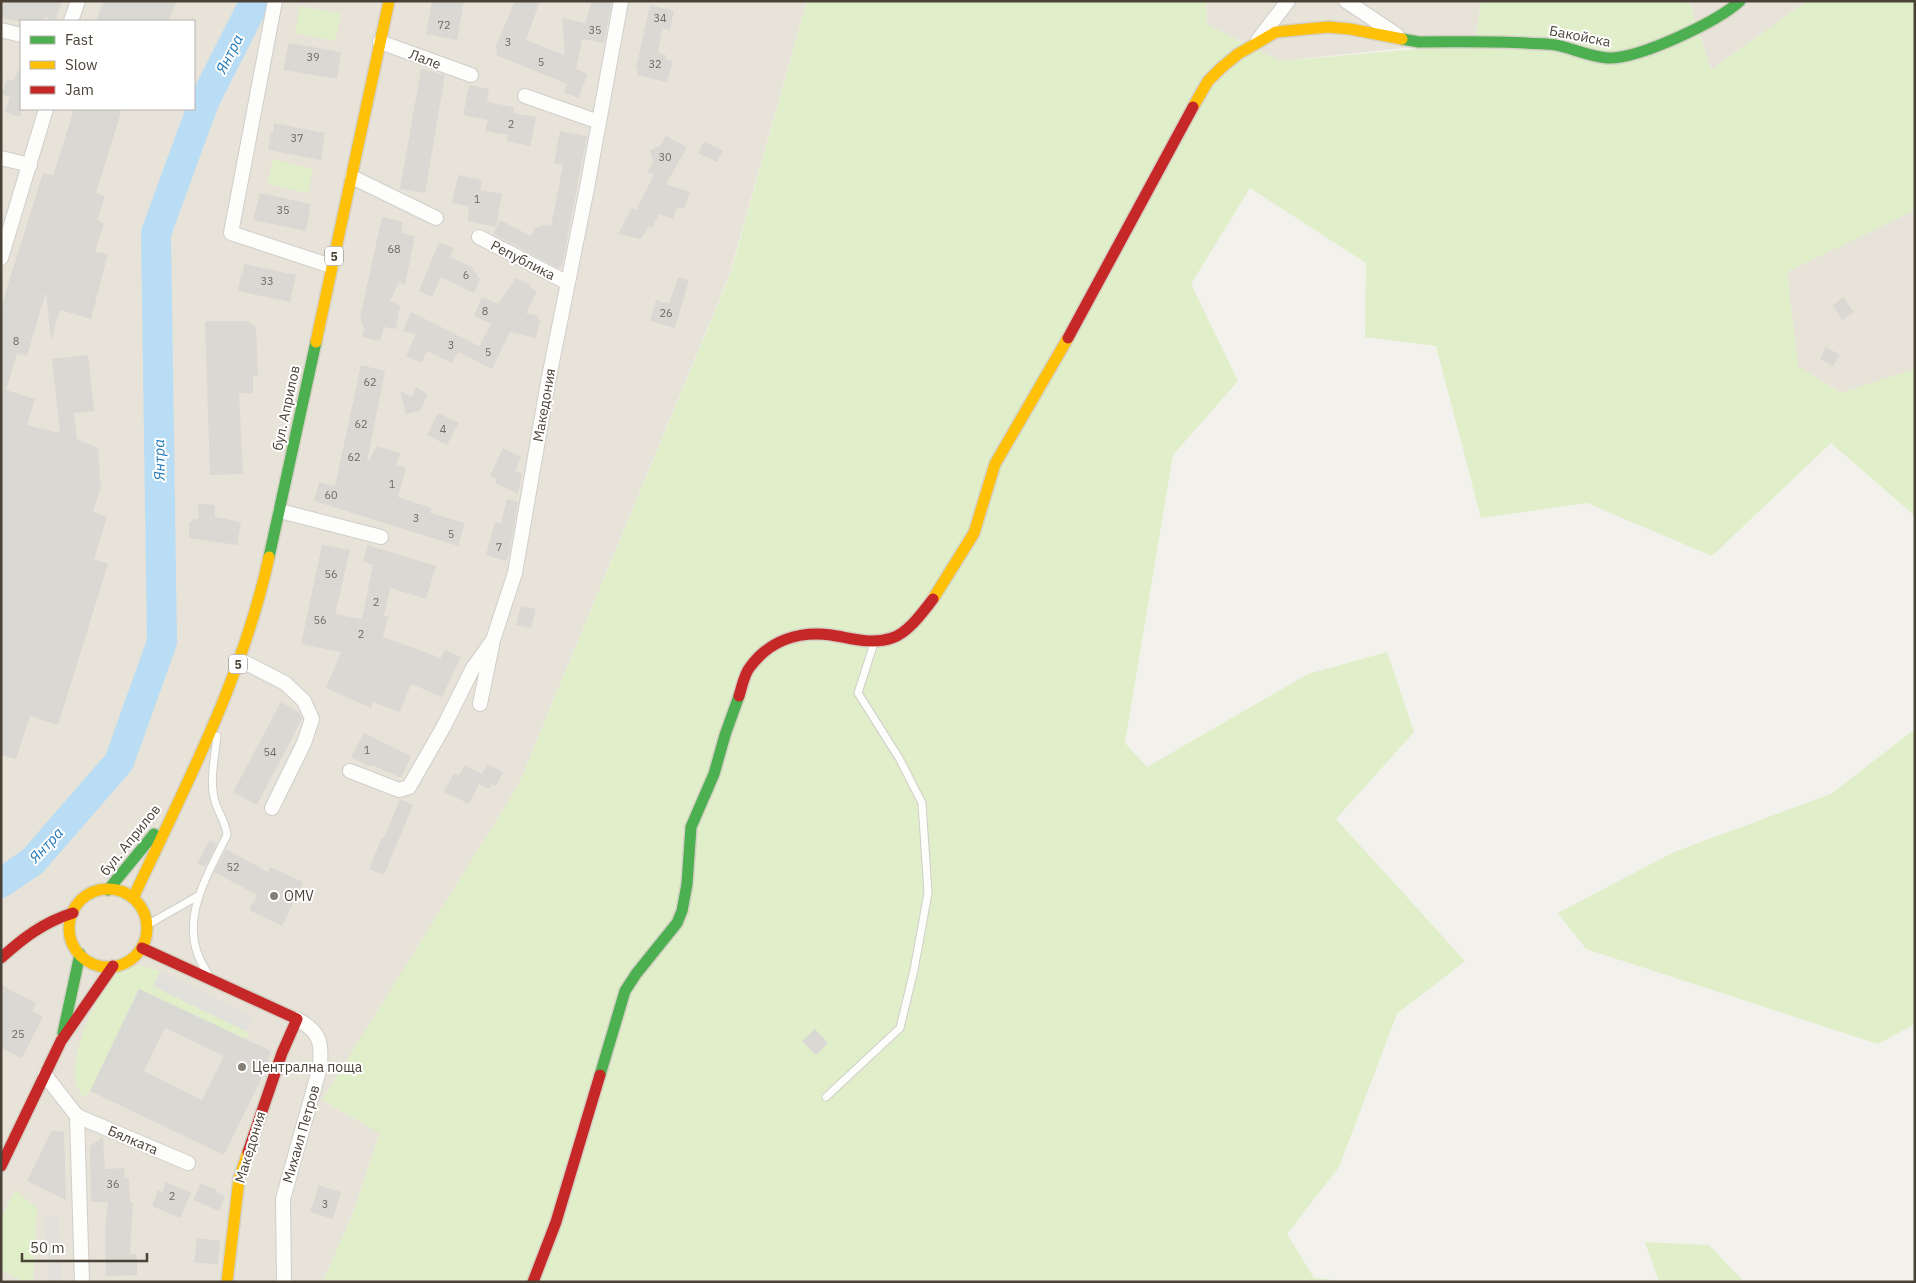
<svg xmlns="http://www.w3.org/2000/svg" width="1916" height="1283" viewBox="0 0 1916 1283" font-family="'IBM Plex Sans',sans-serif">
	<rect width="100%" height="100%" fill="#f2f1ec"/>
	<path fill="#e7e3d9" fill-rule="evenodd" d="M 1,1 L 807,1 L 729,276 L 518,786 L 322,1100 L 380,1133 L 354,1211 L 323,1282 L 1,1282 ZM 21,21 L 194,21 L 194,109 L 21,109 Z
		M 1206,1 L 1481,1 L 1475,44 L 1442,44 L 1280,61 L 1207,25 Z
		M 1689,1 L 1807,1 L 1711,70 Z
		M 1915,210 L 1915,370 L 1841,393 L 1797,366 L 1787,272 Z"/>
	<path fill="#e0efca" d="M 807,1 L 1206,1 L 1207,25 L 1280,61 L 1475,44 L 1481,1 L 1689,1 L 1711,70 L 1807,1 L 1915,1 L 1915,210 L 1787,272 L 1798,366 L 1841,393 L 1915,369 L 1915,516 L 1831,443 L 1712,556 L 1587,503 L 1481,518 L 1436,346 L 1365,337 L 1366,263 L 1250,188 L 1191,284 L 1238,381 L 1173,455 L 1125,743 L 1147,767 L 1308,674 L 1387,652 L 1414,732 L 1336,819 L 1465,961 L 1397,1014 L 1339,1167 L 1287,1234 L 1314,1278 L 1356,1282 L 323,1282 L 354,1211 L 380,1133 L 322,1100 L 518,786 L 730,275 Z
		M 300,6 L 341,14 L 335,41 L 295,33 Z
		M 273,159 L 313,169 L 308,193 L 268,184 Z
		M 1915,729 L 1915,1024 L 1878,1044 L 1586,949 L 1558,913 L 1674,852 L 1831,794 Z
		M 140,965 L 160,971 L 154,986 L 249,1033 L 246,1040 L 139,989 L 90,1091 L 84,1098 C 58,1068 96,1001 113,973 Z
		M 15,1190 L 37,1208 L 33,1282 L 25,1282 L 1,1270 L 1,1219 Z
		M 1645,1242 L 1709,1245 L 1744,1282 L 1659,1282 Z"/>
	<path fill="#e2e0da" d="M 160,971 L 253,1017 L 245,1031 L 153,986 Z
		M 58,1215 L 62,1282 L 48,1282 L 44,1216 Z"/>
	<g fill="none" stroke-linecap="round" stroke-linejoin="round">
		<path stroke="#b9ddf4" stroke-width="30" d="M 1,883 L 33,861 L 119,762 L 162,642 L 156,233 L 204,102 L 255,1"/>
	</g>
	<path fill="#dad8d2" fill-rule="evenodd" d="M 1,1 L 62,1 L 55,21 L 45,17 L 43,21 L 17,21 L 1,18 Z
		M 103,1 L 177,1 L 168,21 L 96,21 Z
		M 432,1 L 464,1 L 457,40 L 426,34 Z
		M 515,1 L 540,1 L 526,40 L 565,55 L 562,18 L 585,23 L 592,1 L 612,1 L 604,43 L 582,39 L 576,69 L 588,74 L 578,98 L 564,92 L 567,84 L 496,55 L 498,50 L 495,48 Z
		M 650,5 L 674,11 L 670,30 L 662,29 L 658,53 L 666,55 L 665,59 L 673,61 L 667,82 L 637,75 L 638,69 L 636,68 Z
		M 289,43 L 341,52 L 337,79 L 283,70 Z
		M 421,69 L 445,75 L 425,193 L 400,189 Z
		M 18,70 L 21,70 L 21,117 L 5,112 L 10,97 L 2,94 L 7,79 L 14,81 Z
		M 469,85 L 489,89 L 487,102 L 514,107 L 513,113 L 536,117 L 530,146 L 507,141 L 508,135 L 485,131 L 488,120 L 463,115 Z
		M 74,109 L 122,109 L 96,193 L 105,196 L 97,220 L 104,223 L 95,252 L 108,254 L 91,319 L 60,310 L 51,340 L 46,292 L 27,356 L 17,353 L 6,390 L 35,399 L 27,425 L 60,433 L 52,359 L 88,355 L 94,411 L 74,413 L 77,439 L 98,448 L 100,481 L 102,482 L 93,512 L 107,517 L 94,559 L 108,564 L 58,725 L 30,716 L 16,759 L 1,755 L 1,312 L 5,294 L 43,173 L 53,176 Z
		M 274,123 L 325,133 L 321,160 L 268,150 L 271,132 L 273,133 Z
		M 560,131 L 587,136 L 562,266 L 558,268 L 493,234 L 500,220 L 531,236 L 535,228 L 543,225 L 551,226 L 563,165 L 554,163 Z
		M 666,136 L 687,147 L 666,184 L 690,192 L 684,209 L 677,207 L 673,219 L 659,214 L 652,228 L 649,226 L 641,239 L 618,234 L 632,208 L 636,210 L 654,175 L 647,172 L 653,163 L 650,150 L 660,146 Z
		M 704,141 L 723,151 L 717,162 L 698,153 Z
		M 458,175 L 482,180 L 480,190 L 502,194 L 496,227 L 468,221 L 469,206 L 452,203 Z
		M 260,193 L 311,204 L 306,231 L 253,220 Z
		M 382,217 L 403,222 L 401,233 L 415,236 L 405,285 L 399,282 L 390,301 L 400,306 L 396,329 L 384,327 L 380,341 L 362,337 L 364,328 L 360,318 Z
		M 439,242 L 454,248 L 450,257 L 474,268 L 473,271 L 478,274 L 477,277 L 481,278 L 474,293 L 441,277 L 432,297 L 419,291 Z
		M 244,264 L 296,275 L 290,302 L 238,291 L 241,274 L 243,274 Z
		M 678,277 L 689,280 L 675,328 L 650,321 L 656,300 L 669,304 Z
		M 516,278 L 531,285 L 530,287 L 537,291 L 526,313 L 539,316 L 538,319 L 540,320 L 536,338 L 510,332 L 492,369 L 459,352 L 452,363 L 427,351 L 421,363 L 406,356 L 416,334 L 403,331 L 411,312 L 479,346 L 491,324 L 474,316 L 482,297 L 498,304 Z
		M 1843,297 L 1854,312 L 1842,320 L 1833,306 Z
		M 205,321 L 247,321 L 256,327 L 258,376 L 253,376 L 253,393 L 239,393 L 243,474 L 210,475 Z
		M 1826,347 L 1840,355 L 1833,366 L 1820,359 Z
		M 361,365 L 385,371 L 367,461 L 369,461 L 377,446 L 400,453 L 396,465 L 406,468 L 398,497 L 432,508 L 430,513 L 465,523 L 458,546 L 314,501 L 319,482 L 335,486 Z
		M 416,387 L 428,394 L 420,411 L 406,414 L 400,391 L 412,397 Z
		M 438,413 L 459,423 L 447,445 L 427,435 Z
		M 503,448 L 521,457 L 515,471 L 522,474 L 518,494 L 495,483 L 497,479 L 490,476 Z
		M 507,499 L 518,502 L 509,555 L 506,561 L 486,555 L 495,522 L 501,524 Z
		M 198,503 L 215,505 L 215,517 L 241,522 L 237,545 L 189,538 L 189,522 L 199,518 Z
		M 322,545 L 350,550 L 335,614 L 362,619 L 373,564 L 363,562 L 367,545 L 436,566 L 426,599 L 390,588 L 384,616 L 388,616 L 383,637 L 441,658 L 445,650 L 461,657 L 442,697 L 411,684 L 400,712 L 373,702 L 371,708 L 326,688 L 341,652 L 301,644 Z
		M 521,606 L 536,609 L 531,628 L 516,625 Z
		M 281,702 L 299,712 L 302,719 L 257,805 L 233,792 Z
		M 364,733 L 411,756 L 401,778 L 372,765 L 371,767 L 351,757 Z
		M 487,764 L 503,772 L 496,786 L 492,784 L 489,789 L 479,784 L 469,804 L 444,792 L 454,773 L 459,775 L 465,765 L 482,774 Z
		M 400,799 L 413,805 L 384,875 L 369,869 L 382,837 L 384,838 Z
		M 210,840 L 217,844 L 205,867 L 197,863 Z
		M 226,849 L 268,872 L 270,867 L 303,882 L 282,926 L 249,910 L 257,895 L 214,872 Z
		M 1,985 L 36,1003 L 32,1011 L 43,1017 L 22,1058 L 1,1048 Z
		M 139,989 L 271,1051 L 263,1075 L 224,1155 L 90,1091 ZM 165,1028 L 224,1056 L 202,1100 L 144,1071 Z
		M 815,1029 L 828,1043 L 816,1055 L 802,1041 Z
		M 52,1130 L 64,1132 L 66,1200 L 27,1181 Z
		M 103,1137 L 105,1169 L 124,1168 L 125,1178 L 129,1178 L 130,1202 L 133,1203 L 130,1254 L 137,1254 L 137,1275 L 106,1276 L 105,1230 L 108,1202 L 91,1202 L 90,1160 L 90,1146 Z
		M 166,1182 L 191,1193 L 180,1218 L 152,1206 L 158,1190 L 162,1192 Z
		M 201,1183 L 217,1190 L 216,1192 L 225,1196 L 219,1211 L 193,1200 Z
		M 318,1185 L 341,1192 L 333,1219 L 310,1212 L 315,1199 Z
		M 197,1238 L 220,1241 L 218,1265 L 194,1262 Z"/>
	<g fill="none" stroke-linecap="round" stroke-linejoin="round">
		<g stroke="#d0cec9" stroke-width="9">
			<path id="lane" d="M 147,925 L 198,896
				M 207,972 C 175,926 206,878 227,835 C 226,822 218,813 215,801 C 209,782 215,756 217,736
				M 826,1097 L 900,1028 L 914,970 L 928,893 L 922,803 L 899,758 L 858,693 L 875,640"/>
		</g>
		<g stroke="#d0cec9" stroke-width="16">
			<path id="street" d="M 275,1 L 231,233 L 331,266
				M 1346,1 L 1397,35
				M 71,21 L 78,1
				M 1,30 L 21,35
				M 1258,40 L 1288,1
				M 380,42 L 471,75
				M 525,96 L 599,122
				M 1,158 L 30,165
				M 352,177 L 436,218
				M 479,237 L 568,283
				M 1,258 L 46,109
				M 280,511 L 381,537
				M 240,660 L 285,683 L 304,701 L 312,719 L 304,743 L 272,808
				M 480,704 L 492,645
				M 350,771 L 399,790 L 409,787 L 444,726 L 473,668 L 493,640 L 515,573 L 548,382 L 587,188 L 621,1
				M 45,1075 L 77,1116 L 82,1282
				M 77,1116 L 188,1163
				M 284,1282 L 283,1199 L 320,1067 C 322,1041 320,1032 297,1019"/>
		</g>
		<g stroke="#d4d0c3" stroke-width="14">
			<path id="fast" d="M 1402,39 L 1419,42 C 1455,42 1491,41 1526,43 C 1538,44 1553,43 1564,47 C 1579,51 1592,57 1608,58 C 1639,59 1717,22 1740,1
				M 269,557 L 316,342
				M 108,890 L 154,834
				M 63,1033 L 80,954
				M 600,1075 L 625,991 L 636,974 L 677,923 L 682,911 L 687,884 L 691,827 L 714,774 L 725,735 L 739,696"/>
		</g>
		<g stroke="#d4d0c3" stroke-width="14">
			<path id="slow" d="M 1193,107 L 1208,81 L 1221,68 L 1238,54 L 1276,32 L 1328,27 L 1350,29 L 1402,39
				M 316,342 L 389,1
				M 933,599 L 974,533 L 995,464 L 1068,338
				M69 928a39 39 0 1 1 78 0a39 39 0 1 1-78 0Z
				M 133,898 C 185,787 243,677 269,557
				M 227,1282 L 239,1179 L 248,1152"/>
		</g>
		<g stroke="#d4d0c3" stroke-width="14">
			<path id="jam" d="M 1068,338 L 1193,107
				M 739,696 C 742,687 744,674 750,667 C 770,640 799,631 831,635 C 851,638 871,645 892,638 C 908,633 923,612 933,599
				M 142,948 L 297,1019 L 282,1053 L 248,1152
				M 1,958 C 23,938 44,922 73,913
				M 1,1166 L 61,1041 L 113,966
				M 533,1282 L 556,1222 L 600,1075"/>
		</g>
		<use href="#lane" stroke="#fdfdfc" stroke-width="7"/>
		<use href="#street" stroke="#fdfdfc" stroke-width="14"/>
		<use href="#fast" stroke="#4caf50" stroke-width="11"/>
		<use href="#slow" stroke="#ffc107" stroke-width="11"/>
		<use href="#jam" stroke="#c62828" stroke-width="11"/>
	</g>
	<g fill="#857f76" stroke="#fff" stroke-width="2">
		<circle cx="274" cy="896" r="5"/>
		<circle cx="242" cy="1067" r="5"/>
	</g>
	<g text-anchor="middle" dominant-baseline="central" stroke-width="4" stroke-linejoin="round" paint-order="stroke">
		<g font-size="11" fill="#70695f">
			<text x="660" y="18">34</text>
			<text x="444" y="25">72</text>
			<text x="595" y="30">35</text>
			<text x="508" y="42">3</text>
			<text x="313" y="57">39</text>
			<text x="541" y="62">5</text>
			<text x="655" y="64">32</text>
			<text x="511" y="124">2</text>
			<text x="297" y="138">37</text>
			<text x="665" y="157">30</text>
			<text x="477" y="199">1</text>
			<text x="283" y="210">35</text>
			<text x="394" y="249">68</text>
			<text x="466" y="275">6</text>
			<text x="267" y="281">33</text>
			<text x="485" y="311">8</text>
			<text x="666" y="313">26</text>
			<text x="16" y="341">8</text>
			<text x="451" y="345">3</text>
			<text x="488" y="352">5</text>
			<text x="370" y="382">62</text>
			<text x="361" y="424">62</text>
			<text x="443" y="429">4</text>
			<text x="354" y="457">62</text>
			<text x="392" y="484">1</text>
			<text x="331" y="495">60</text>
			<text x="416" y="518">3</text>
			<text x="451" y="534">5</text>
			<text x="499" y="547">7</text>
			<text x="331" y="574">56</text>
			<text x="376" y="602">2</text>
			<text x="320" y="620">56</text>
			<text x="361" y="634">2</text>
			<text x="367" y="750">1</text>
			<text x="270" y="752">54</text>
			<text x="233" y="867">52</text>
			<text x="18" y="1034">25</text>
			<text x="113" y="1184">36</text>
			<text x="172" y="1196">2</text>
			<text x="325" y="1204">3</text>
		</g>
		<g fill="#fff" stroke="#807b72" stroke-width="1">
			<rect x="325" y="246.5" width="18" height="19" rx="4"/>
			<rect x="229" y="654.5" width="18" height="19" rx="4"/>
		</g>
		<g font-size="12" font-weight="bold" fill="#4a4236">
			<text x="334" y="256">5</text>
			<text x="238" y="664">5</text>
		</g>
		<g font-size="14" fill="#4a4236" stroke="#fff">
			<text transform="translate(1580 36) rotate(11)">Бакойска</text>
			<text transform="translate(425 59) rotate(20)">Лале</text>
			<text transform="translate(523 260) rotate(27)">Република</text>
			<text transform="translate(544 405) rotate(-80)">Македония</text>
			<text transform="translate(286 408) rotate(-78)">бул. Априлов</text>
			<text transform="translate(130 840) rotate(-51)">бул. Априлов</text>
			<text transform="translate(301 1134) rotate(-74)">Михаил Петров</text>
			<text transform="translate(133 1140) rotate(23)">Бялката</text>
			<text transform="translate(250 1147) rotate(-73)">Македония</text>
		</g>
		<g font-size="14" fill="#4a4236" stroke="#fff" text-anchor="start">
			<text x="284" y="896">OMV</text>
			<text x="252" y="1067">Централна поща</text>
		</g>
		<g font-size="15" font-style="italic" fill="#237ab8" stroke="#fff">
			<text transform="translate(229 54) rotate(-63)">Янтра</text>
			<text transform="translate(159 460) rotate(-91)">Янтра</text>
			<text transform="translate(46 845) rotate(-47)">Янтра</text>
		</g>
	</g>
	<rect width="1916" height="1283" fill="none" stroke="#4a4236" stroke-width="5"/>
	<rect x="20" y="20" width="175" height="90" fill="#ffffff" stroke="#b7b3af"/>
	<rect x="30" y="36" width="25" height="8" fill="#4caf50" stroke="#b7b3af"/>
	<text x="65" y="45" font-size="15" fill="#4a4236">Fast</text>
	<rect x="30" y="61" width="25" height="8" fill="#ffc107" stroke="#b7b3af"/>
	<text x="65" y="70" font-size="15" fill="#4a4236">Slow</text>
	<rect x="30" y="86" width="25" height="8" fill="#c62828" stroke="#b7b3af"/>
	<text x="65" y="95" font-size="15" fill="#4a4236">Jam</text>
	<path d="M22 1253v8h125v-8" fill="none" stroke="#4a4236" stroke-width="2.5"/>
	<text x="30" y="1253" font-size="15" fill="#4a4236" stroke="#ffffff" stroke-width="4" paint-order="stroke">50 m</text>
</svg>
